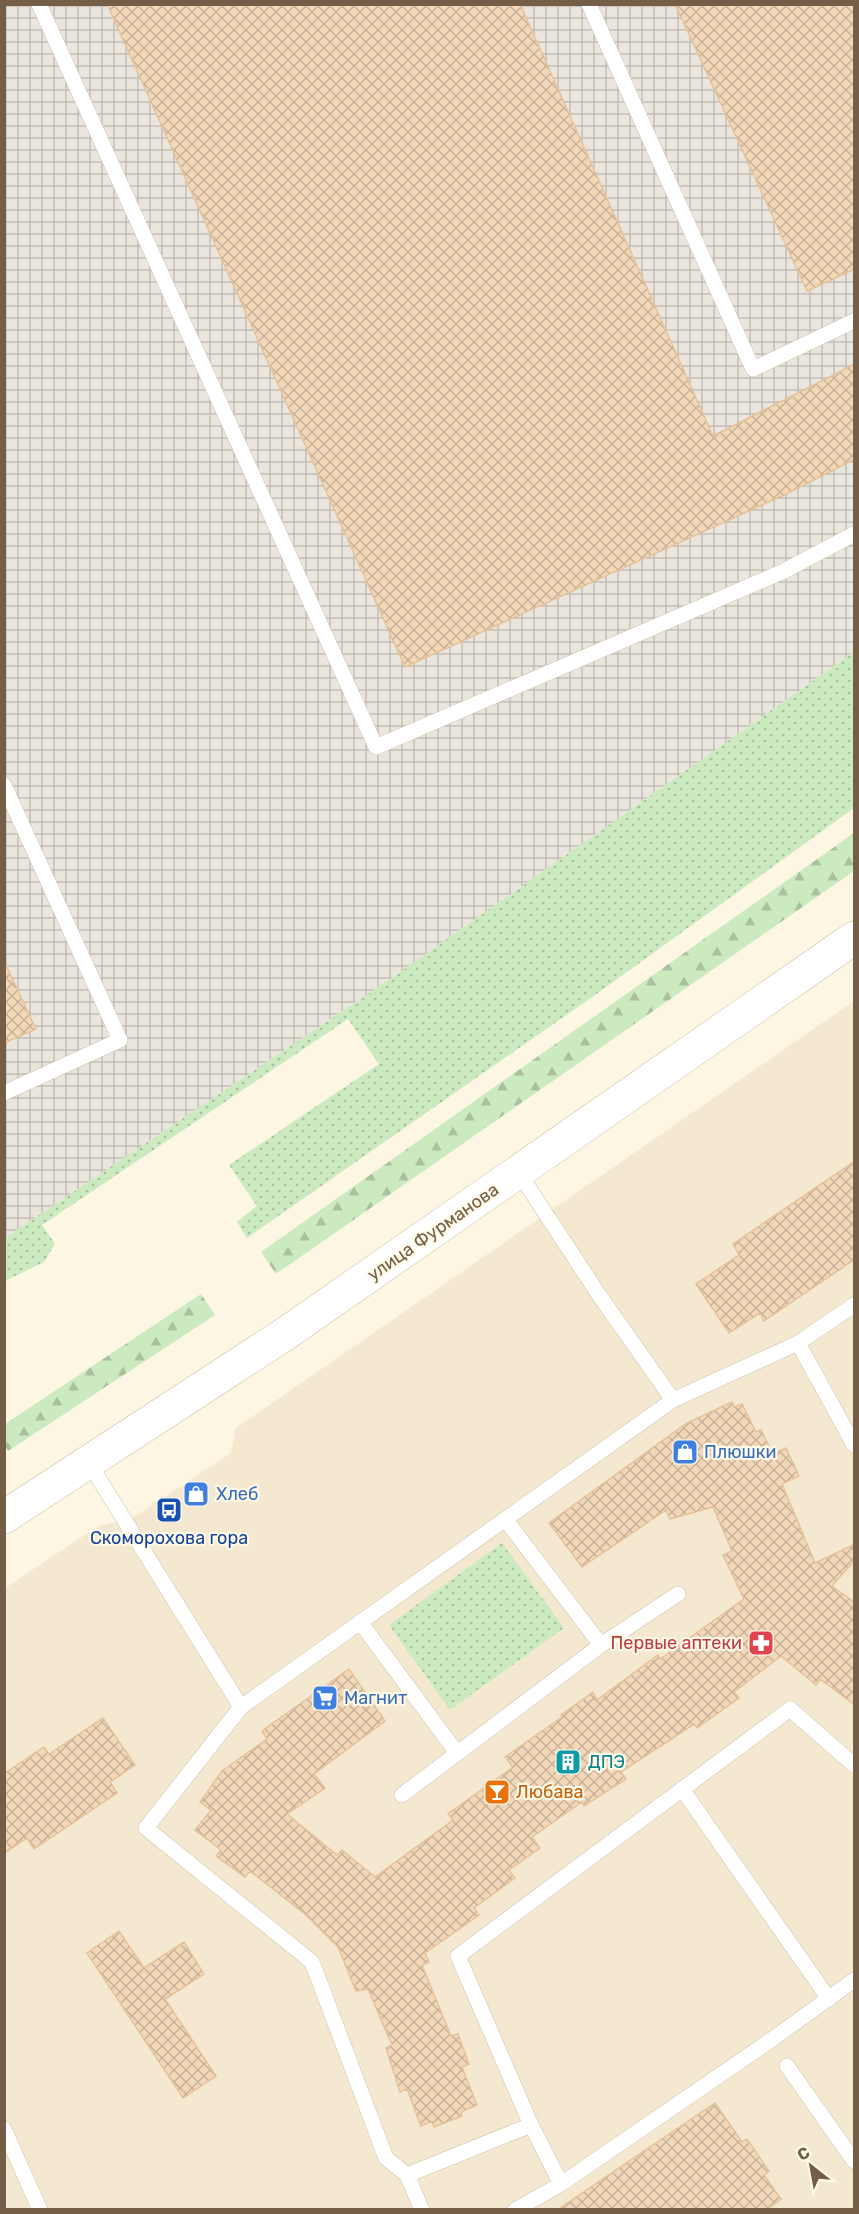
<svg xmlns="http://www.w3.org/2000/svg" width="859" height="2214" viewBox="0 0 859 2214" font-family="Rubik,sans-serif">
	<defs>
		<pattern id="industrial-grid" width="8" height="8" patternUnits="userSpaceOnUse" patternTransform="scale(1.5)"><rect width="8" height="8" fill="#ebe6dd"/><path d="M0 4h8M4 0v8" fill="none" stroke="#c3beb5"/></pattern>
		<pattern id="grass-dots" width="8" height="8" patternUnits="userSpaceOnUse" patternTransform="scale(1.5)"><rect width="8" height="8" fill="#cbeac0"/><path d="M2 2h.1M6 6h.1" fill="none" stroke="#a9c19e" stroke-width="1.8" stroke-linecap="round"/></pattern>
		<pattern id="forest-firs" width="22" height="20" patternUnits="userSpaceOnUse" patternTransform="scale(1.5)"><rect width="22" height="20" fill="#cbeac0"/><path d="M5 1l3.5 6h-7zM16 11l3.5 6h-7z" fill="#a9c19e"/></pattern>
		<pattern id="building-cross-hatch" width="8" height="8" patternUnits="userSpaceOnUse" patternTransform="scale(1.5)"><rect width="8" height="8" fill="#f2d8b9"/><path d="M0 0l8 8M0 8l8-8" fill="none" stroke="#c9b298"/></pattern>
	</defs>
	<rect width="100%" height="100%" fill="#fcf6e2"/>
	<path fill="#f4e9d0" d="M 854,1001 L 854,2209 L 5,2210 L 5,1588 L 98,1526 L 131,1519 L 231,1453 L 236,1428 Z"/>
	<path fill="url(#industrial-grid)" d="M 5,5 L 854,5 L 854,652 L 393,977 L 5,1238 Z"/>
	<path fill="url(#grass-dots)" d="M 854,652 L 854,808 L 595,995 L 247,1238 L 237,1222 L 257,1206 L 229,1165 L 379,1064 L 348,1019 L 42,1225 L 55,1244 L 44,1262 L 5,1281 L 5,1238 L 393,977 Z
		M 502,1543 L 564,1628 L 450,1710 L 389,1625 Z"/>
	<path fill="url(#forest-firs)" d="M 854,833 L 854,871 L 276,1274 L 261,1252 Z
		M 201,1294 L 215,1315 L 8,1451 L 5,1446 L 5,1424 Z"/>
	<path fill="url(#building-cross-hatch)" stroke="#e5c299" stroke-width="1.5" d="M 107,4 L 520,4 L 713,436 L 855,364 L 855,459 L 784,495 L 405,667 Z
		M 675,4 L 855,4 L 855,269 L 807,291 Z
		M 4,961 L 36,1029 L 4,1043 Z
		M 855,1161 L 855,1259 L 764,1321 L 760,1313 L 729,1333 L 696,1284 L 739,1255 L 733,1244 Z
		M 732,1402 L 734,1407 L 742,1404 L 756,1432 L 761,1430 L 773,1454 L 786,1448 L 799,1476 L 782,1484 L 815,1563 L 855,1544 L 855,1560 L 832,1586 L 855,1603 L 855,1705 L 820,1679 L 816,1685 L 781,1656 L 734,1692 L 739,1698 L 697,1728 L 694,1724 L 621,1772 L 626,1779 L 584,1806 L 582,1802 L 532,1837 L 540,1848 L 509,1870 L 515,1878 L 474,1908 L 479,1915 L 425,1953 L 429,1962 L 422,1965 L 451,2036 L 458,2034 L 469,2064 L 462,2067 L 477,2105 L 461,2112 L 462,2116 L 434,2127 L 432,2121 L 421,2126 L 407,2089 L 400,2092 L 386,2048 L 392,2045 L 368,1989 L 356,1991 L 338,1947 L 306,1915 L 250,1871 L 245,1877 L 216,1856 L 221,1850 L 195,1830 L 211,1810 L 200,1802 L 222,1771 L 267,1739 L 262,1731 L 349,1669 L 385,1721 L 314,1774 L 325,1788 L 287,1814 L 337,1855 L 342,1850 L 375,1877 L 453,1820 L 448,1814 L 513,1767 L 505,1757 L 562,1717 L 561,1715 L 593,1692 L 597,1700 L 658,1655 L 660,1659 L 744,1599 L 723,1555 L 732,1551 L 713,1507 L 670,1519 L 666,1510 L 582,1567 L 549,1523 L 687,1423 Z
		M 103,1718 L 135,1765 L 110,1782 L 117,1793 L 34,1849 L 27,1838 L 4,1853 L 4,1774 L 44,1747 L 49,1754 Z
		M 119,1931 L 144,1968 L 184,1942 L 204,1974 L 165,1999 L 216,2076 L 183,2098 L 87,1953 Z
		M 715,2103 L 742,2142 L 747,2139 L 769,2171 L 764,2175 L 781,2199 L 766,2210 L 557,2210 Z"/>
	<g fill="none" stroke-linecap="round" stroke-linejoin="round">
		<g stroke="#d0c1ac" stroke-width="16">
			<path id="service" d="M 39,4 L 376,747 L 784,571 L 854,534
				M 589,4 L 753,369 L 854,321
				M 4,785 L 120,1040 L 4,1093
				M 519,1173 L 599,1295 L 673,1400
				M 798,1343 L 854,1445
				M 89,1463 L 241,1707
				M 505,1519 L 601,1645
				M 360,1622 L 457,1753
				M 682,1789 L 829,1999
				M 402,1795 L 601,1645 L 678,1594
				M 787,2066 L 854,2161
				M 531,2125 L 407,2175 L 386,2158 L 312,1962 L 146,1828 L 241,1707 L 673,1400 L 798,1343 L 854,1305
				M 4,2129 L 40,2210
				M 407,2175 L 422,2210
				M 561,2184 L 531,2125 L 458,1956 L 790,1709 L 854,1765
				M 515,2210 L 561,2184 L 771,2040 L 854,1980"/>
		</g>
		<g stroke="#d1c0a6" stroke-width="34">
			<path id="secondary" d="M 4,1517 L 285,1334 L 854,938"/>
		</g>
		<use href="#service" stroke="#fff" stroke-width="15"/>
		<use href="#secondary" stroke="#fff" stroke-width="33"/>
	</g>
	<defs>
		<g id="shop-square" transform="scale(1.35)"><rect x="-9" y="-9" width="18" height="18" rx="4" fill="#3f7fe0" stroke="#fff9e8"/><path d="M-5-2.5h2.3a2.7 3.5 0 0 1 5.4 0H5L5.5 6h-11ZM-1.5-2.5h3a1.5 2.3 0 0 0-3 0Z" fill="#fff"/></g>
		<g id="bus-square" transform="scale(1.35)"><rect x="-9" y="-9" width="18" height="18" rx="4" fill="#1a4fb4" stroke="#fff9e8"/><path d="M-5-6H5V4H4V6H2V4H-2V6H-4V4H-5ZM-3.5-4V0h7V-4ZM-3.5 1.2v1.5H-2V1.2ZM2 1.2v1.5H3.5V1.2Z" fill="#fff"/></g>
		<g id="pharmacy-square" transform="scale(1.35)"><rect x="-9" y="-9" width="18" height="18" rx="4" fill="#e0444e" stroke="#fff9e8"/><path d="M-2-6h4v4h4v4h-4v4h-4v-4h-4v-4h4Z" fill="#fff"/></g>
		<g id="supermarket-square" transform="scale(1.35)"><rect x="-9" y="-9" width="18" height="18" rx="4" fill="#3f7fe0" stroke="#fff9e8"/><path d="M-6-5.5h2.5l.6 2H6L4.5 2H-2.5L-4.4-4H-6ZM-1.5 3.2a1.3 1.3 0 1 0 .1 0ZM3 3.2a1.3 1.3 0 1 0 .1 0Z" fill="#fff"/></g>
		<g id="building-square" transform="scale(1.35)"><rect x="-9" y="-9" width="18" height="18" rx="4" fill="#0f9aa8" stroke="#fff9e8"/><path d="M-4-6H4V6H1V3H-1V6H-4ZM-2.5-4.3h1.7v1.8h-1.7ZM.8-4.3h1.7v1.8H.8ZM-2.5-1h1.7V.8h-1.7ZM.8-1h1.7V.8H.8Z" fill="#fff"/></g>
		<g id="bar-square" transform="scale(1.35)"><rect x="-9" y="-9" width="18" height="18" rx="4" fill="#e8710a" stroke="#fff9e8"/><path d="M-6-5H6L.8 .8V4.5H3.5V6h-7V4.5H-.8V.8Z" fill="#fff"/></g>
	</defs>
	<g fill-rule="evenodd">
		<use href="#shop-square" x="685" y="1452"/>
		<use href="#shop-square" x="196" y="1494"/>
		<use href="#bus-square" x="169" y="1510"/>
		<use href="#pharmacy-square" x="761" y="1643"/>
		<use href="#supermarket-square" x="325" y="1698"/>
		<use href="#building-square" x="568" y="1762"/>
		<use href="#bar-square" x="497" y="1792"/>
	</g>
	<g text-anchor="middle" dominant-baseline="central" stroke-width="4.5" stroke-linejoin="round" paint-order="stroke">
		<g font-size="18" fill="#745e48" stroke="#fff9e8">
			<text transform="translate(433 1232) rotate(-35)">улица Фурманова</text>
		</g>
		<g font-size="18" fill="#366cbe" stroke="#fff9e8" text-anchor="start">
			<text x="704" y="1452">Плюшки</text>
			<text x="216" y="1494">Хлеб</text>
			<text x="344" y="1698">Магнит</text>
		</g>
		<g font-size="18" fill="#164399" stroke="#fff9e8">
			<text x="169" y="1538">Скоморохова гора</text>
		</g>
		<g font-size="18" fill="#be3a42" stroke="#fff9e8" text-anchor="end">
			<text x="742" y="1643">Первые аптеки</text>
		</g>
		<g font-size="18" fill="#0d838f" stroke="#fff9e8" text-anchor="start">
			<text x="588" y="1762">ДПЭ</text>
		</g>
		<g font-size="18" fill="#c56008" stroke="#fff9e8" text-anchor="start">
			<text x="516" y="1792">Любава</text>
		</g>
	</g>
	<rect width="859" height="2214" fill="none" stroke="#745e48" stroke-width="12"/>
	<g transform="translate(811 2166) rotate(329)" stroke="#fff9e8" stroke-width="4.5" paint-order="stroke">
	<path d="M0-4.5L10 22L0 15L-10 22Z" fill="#745e48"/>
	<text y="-9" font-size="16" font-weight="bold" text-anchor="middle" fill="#745e48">С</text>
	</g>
</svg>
